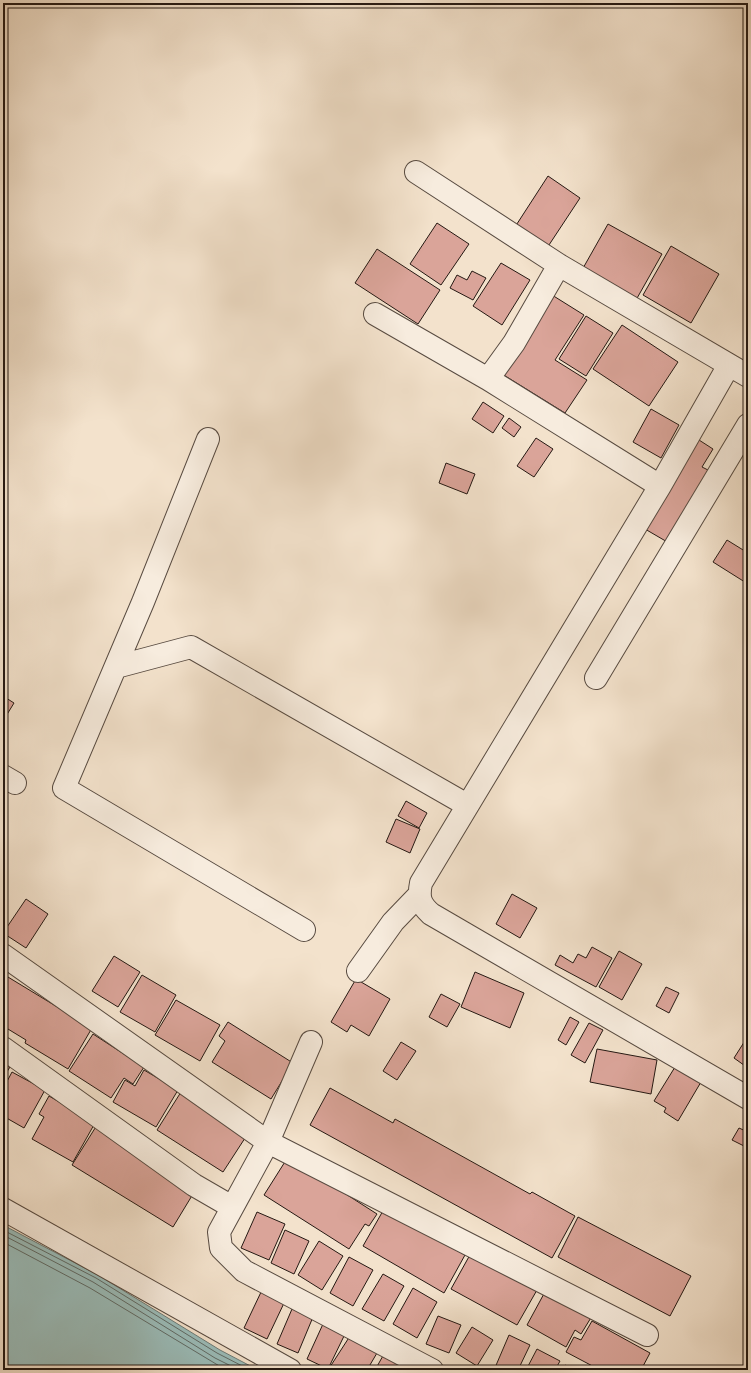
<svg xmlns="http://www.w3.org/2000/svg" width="751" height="1373" viewBox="0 0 751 1373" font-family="'IM FELL French Canon',serif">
	<rect width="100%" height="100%" fill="#f3e2cc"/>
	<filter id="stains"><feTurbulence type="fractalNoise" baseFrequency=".005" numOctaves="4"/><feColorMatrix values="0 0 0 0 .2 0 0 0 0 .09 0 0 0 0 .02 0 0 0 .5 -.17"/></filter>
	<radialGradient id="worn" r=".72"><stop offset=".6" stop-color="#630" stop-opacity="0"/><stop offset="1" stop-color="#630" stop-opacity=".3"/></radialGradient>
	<path fill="#9bbdba" stroke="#6c7b77" d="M 3,1225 L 98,1275 L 220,1350 L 258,1370 L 3,1370 Z"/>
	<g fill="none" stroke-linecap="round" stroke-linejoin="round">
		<path stroke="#606b66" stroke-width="1" d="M 3,1230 L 96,1278 L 217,1353 L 250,1370
			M 3,1235 L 93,1282 L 215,1358 L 239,1370
			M 3,1242 L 90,1288 L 226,1370"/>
	</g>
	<path fill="#daa499" stroke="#251913" d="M 548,176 L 580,198 L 545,251 L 513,230 Z
		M 437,223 L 469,244 L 441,285 L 410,264 Z
		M 608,224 L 662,254 L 636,300 L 582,270 Z
		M 671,246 L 719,274 L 691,323 L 643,295 Z
		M 377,249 L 440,290 L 418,324 L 355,283 Z
		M 501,263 L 530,280 L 502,325 L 473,306 Z
		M 472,271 L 486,278 L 473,300 L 450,288 L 457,275 L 467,280 Z
		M 552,295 L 584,315 L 555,360 L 587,380 L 565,413 L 502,374 Z
		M 586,316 L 613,333 L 586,376 L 559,359 Z
		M 622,325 L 678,362 L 649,406 L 593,369 Z
		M 483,402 L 504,416 L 493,433 L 472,419 Z
		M 651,409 L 679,425 L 661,458 L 633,442 Z
		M 509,418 L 521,427 L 514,437 L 502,428 Z
		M 536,438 L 553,449 L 534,477 L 517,466 Z
		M 699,440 L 713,449 L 702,467 L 712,472 L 669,543 L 645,529 Z
		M 446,463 L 475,474 L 467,494 L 439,483 Z
		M 727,540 L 748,553 L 748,584 L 713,562 Z
		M 3,696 L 14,703 L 3,721 Z
		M 406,801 L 427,813 L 419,828 L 398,816 Z
		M 396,819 L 420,829 L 410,853 L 386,842 Z
		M 512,894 L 537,908 L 520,938 L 496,924 Z
		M 26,899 L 48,914 L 26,948 L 3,933 Z
		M 592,947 L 612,958 L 596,987 L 555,965 L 560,955 L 573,963 L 578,954 L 586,958 Z
		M 619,951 L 642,964 L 622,1000 L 599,987 Z
		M 114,956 L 140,972 L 118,1007 L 92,991 Z
		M 475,972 L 524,993 L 510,1028 L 461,1007 Z
		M 3,974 L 92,1028 L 68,1069 L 25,1043 L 26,1040 L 3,1026 Z
		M 142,975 L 176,995 L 155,1032 L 120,1012 Z
		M 356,979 L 390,999 L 369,1036 L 351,1025 L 347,1032 L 331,1022 Z
		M 666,987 L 679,993 L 669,1013 L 656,1006 Z
		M 441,994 L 460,1004 L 447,1027 L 429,1017 Z
		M 176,1000 L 220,1025 L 200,1061 L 155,1035 Z
		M 570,1017 L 579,1022 L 566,1045 L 558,1040 Z
		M 228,1022 L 293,1063 L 271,1099 L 212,1062 L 225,1041 L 219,1036 Z
		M 589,1023 L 603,1030 L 585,1063 L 571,1055 Z
		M 93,1034 L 144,1067 L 133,1084 L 124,1078 L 111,1098 L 69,1071 Z
		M 748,1036 L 748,1068 L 734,1058 Z
		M 401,1042 L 416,1051 L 397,1080 L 383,1071 Z
		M 597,1049 L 657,1060 L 651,1094 L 590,1082 Z
		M 3,1062 L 10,1067 L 3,1078 Z
		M 675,1067 L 701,1082 L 678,1121 L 664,1112 L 666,1108 L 654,1101 Z
		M 144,1070 L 178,1090 L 156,1127 L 113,1102 L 125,1080 L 135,1086 Z
		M 12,1072 L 45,1090 L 24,1128 L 3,1116 L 3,1089 Z
		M 330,1088 L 393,1123 L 395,1119 L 530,1194 L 532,1192 L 575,1216 L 552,1258 L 310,1125 Z
		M 181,1092 L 247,1135 L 223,1172 L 157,1130 Z
		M 49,1096 L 95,1123 L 73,1162 L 32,1139 L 44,1117 L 39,1114 Z
		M 97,1125 L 196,1189 L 173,1227 L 72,1165 Z
		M 739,1128 L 748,1132 L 748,1148 L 732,1140 Z
		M 288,1157 L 377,1214 L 369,1226 L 365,1224 L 349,1249 L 264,1195 Z
		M 384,1209 L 465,1255 L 444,1293 L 363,1246 Z
		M 257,1212 L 285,1224 L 269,1260 L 241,1248 Z
		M 578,1217 L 691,1276 L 670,1316 L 558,1257 Z
		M 285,1230 L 309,1241 L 294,1274 L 271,1263 Z
		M 319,1241 L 343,1256 L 322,1290 L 298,1275 Z
		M 471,1253 L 537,1290 L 517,1325 L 451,1289 Z
		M 349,1257 L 373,1270 L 353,1306 L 330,1293 Z
		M 383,1274 L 404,1286 L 384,1321 L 362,1309 Z
		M 413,1288 L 437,1302 L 417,1338 L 393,1324 Z
		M 262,1290 L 285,1301 L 267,1339 L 244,1328 Z
		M 546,1290 L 592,1316 L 581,1334 L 575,1330 L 566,1347 L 527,1325 Z
		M 292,1309 L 313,1317 L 298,1353 L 277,1344 Z
		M 438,1316 L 461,1325 L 449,1353 L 426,1344 Z
		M 592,1321 L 650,1353 L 641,1370 L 600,1370 L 566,1352 L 574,1337 L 581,1340 Z
		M 323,1324 L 345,1334 L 328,1369 L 307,1359 Z
		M 472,1327 L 493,1340 L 477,1366 L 456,1353 Z
		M 509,1335 L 530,1345 L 518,1370 L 494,1370 Z
		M 350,1336 L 377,1353 L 367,1370 L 328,1370 Z
		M 537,1349 L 560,1361 L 555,1370 L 526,1370 Z
		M 384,1354 L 407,1366 L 405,1370 L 375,1370 Z
		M 565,1365 L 574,1370 L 563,1370 Z"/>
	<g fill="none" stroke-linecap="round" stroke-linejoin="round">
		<g stroke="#584b41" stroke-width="24">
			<path id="street" d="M 416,172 L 559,265 L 748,376
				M 375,314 L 488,379 L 660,486
				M 729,365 L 660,486 L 421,883 C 418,898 420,904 431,914 L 748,1098
				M 488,379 L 514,343 L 559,265
				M 208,439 L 143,602 L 64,788 L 304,930
				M 116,667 L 191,647 L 467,805
				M 596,678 L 748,425
				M 3,776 L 15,783
				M 3,955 L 268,1142 L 647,1335
				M 358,971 L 393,922 L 418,896
				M 311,1042 L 268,1142 L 219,1232 L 221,1248 L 244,1271 L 432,1370
				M 3,1048 L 194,1185 L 232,1207
				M 3,1209 L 290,1370"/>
		</g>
		<use href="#street" stroke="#f7ecde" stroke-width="22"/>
	</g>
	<rect width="751" height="1373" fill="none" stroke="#f3e2cc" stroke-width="16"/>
	<rect x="4" y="4" width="743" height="1365" fill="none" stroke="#251913" stroke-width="2"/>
	<rect x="8" y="8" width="735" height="1357" fill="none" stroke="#251913"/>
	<rect width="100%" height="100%" filter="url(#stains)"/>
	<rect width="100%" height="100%" fill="url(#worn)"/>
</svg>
